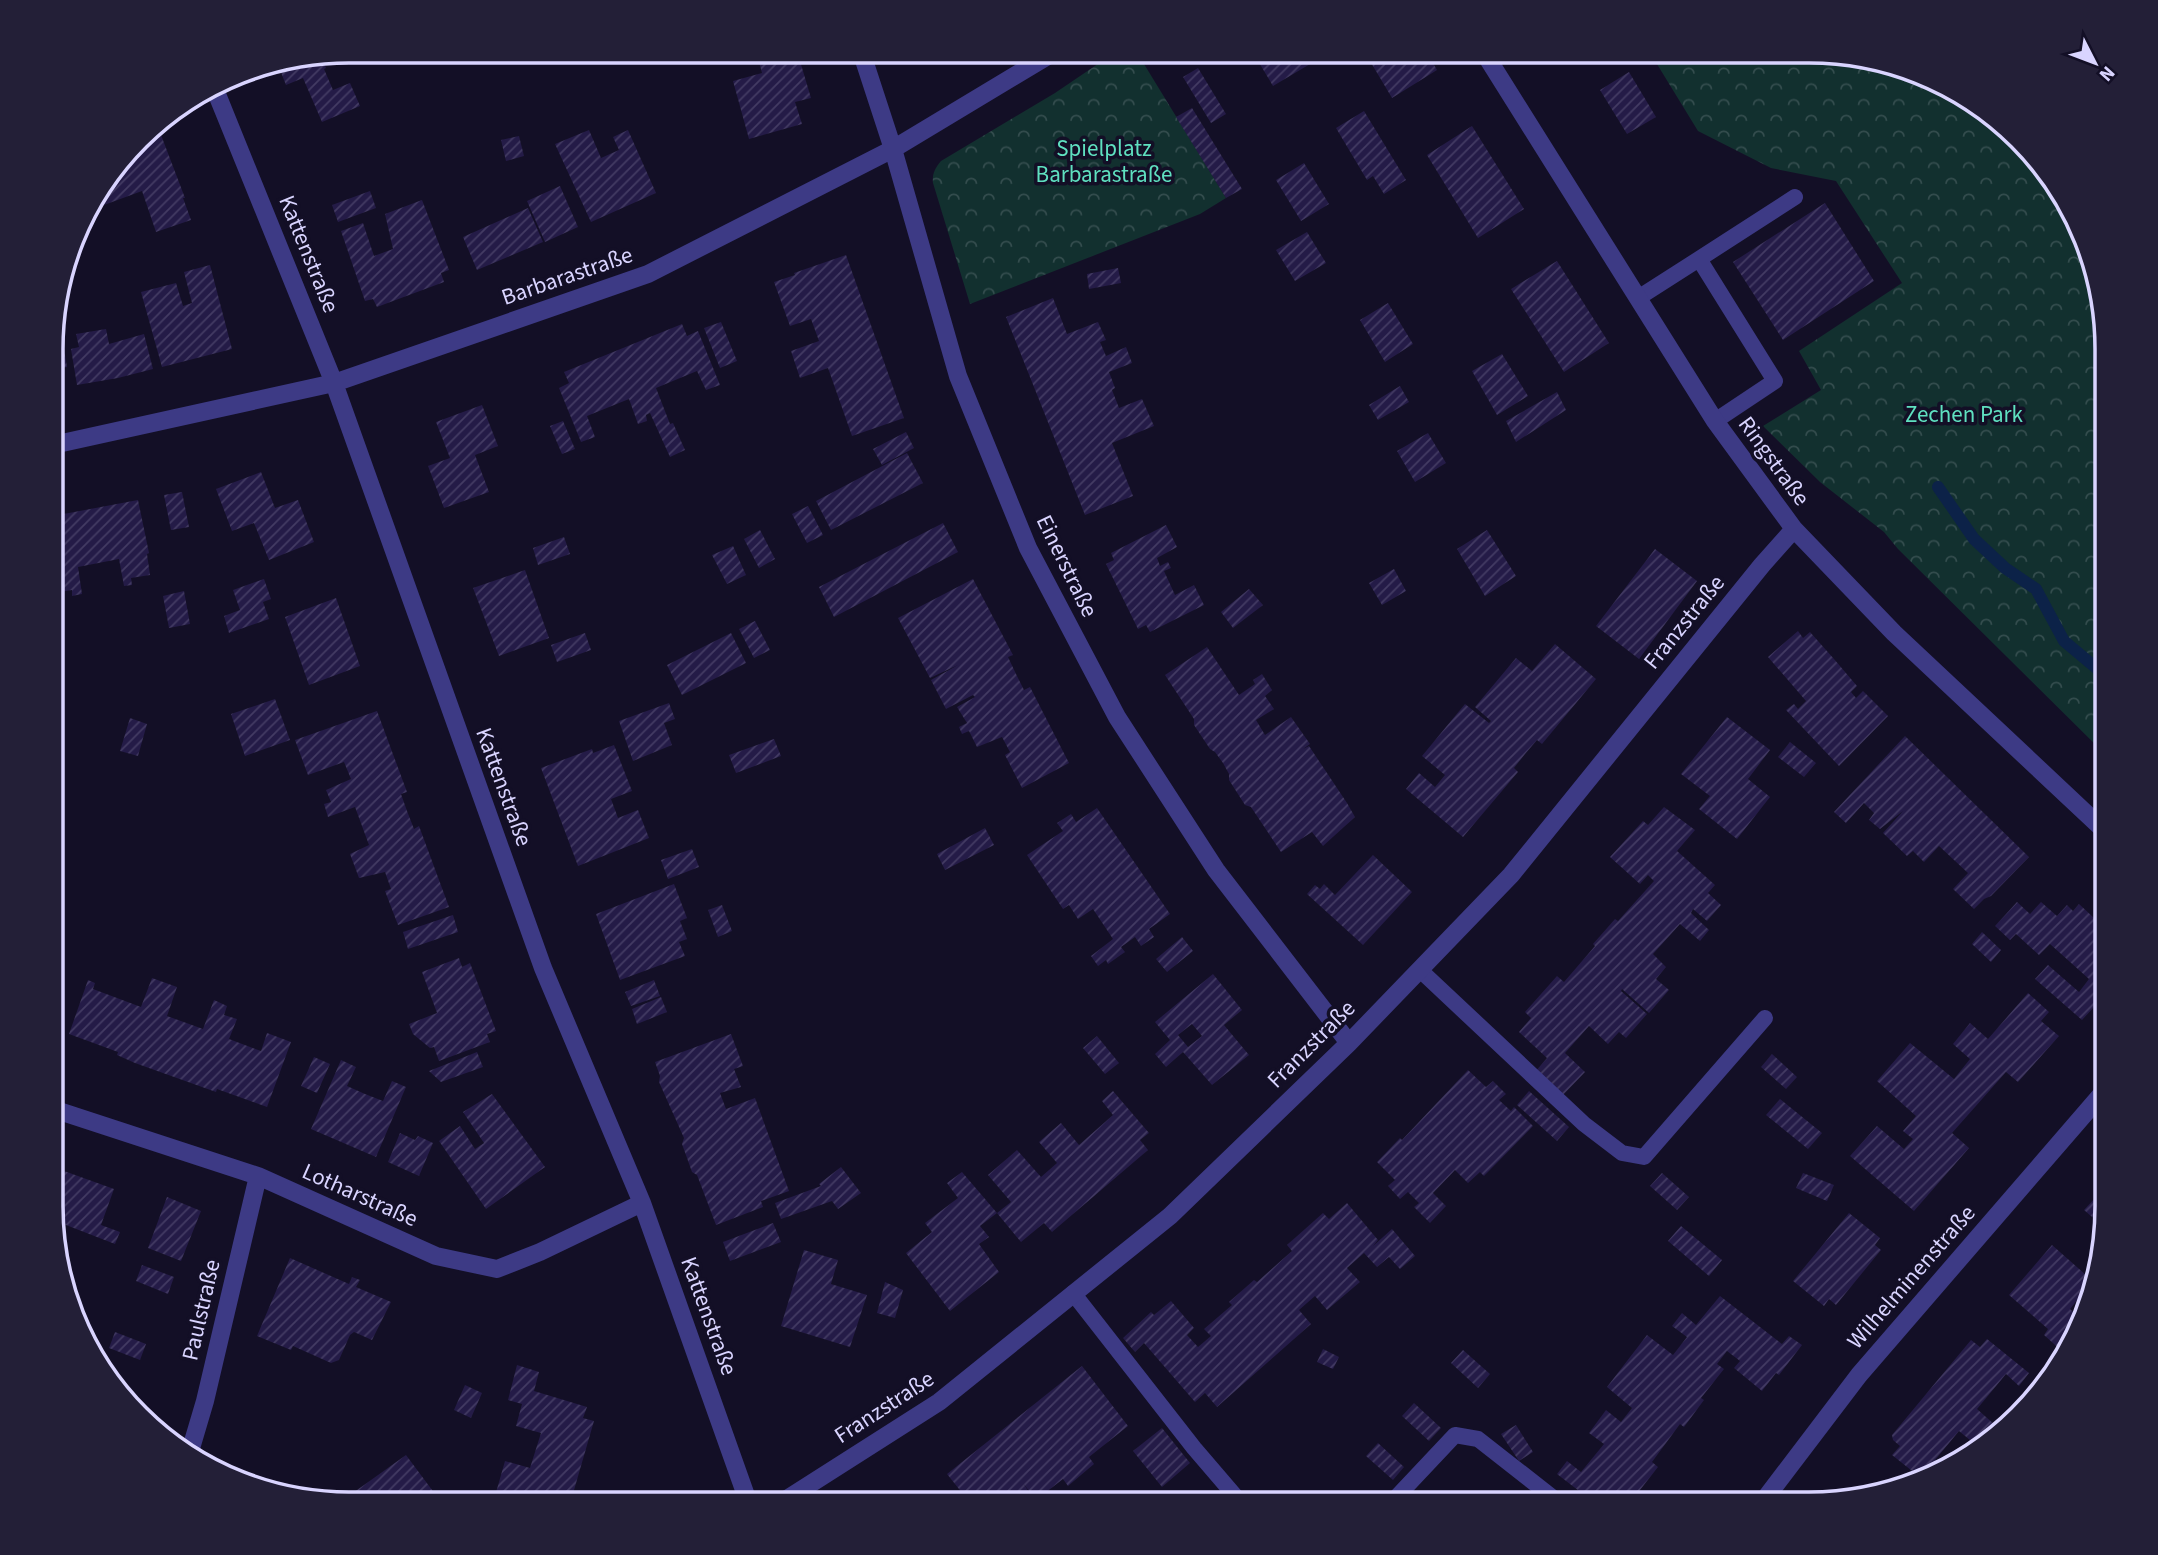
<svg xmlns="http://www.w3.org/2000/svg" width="2158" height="1555" viewBox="0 0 2158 1555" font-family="'Source Sans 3',sans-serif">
	<defs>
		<pattern id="park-crowns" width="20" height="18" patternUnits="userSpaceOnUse" patternTransform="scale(1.75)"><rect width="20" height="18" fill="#12302f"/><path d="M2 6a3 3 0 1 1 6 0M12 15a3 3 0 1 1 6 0" fill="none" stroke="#344d4e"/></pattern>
		<pattern id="building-hatch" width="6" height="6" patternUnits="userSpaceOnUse" patternTransform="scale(1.75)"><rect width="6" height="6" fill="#241b47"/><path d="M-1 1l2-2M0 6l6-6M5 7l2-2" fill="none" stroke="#433b63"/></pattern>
	</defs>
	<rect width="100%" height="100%" fill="#130f26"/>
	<path fill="url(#park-crowns)" d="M 1117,51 L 1136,51 L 1226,198 L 1200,214 L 970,304 L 933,183 C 932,174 935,168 941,161 L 1055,93 Z
		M 1649,51 L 1828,51 L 1923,73 L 1991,113 L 2076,217 L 2107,330 L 2107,756 L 1898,549 L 1884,532 L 1820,482 L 1763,426 L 1821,390 L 1799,351 L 1902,283 L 1836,181 L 1771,168 L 1698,131 Z"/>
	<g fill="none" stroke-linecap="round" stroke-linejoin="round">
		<path stroke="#0c2248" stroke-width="12" d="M 1938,487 L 1974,539 L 2005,568 L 2036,589 L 2064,641 L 2107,677"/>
	</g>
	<path fill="url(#building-hatch)" fill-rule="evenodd" d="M 785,51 L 797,51 L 811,98 L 795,102 L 802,124 L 749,139 L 733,81 L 762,73 L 758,58 Z
		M 1252,51 L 1332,51 L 1273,86 Z
		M 1364,51 L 1426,51 L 1437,70 L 1392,98 Z
		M 321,56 L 326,68 L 324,69 L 333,90 L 350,83 L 360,106 L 322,122 L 303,78 L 286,85 L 278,65 Z
		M 1198,68 L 1226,114 L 1211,123 L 1183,77 Z
		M 1629,72 L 1656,117 L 1627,134 L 1600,90 Z
		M 1192,108 L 1242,189 L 1226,198 L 1176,117 Z
		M 1364,111 L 1406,180 L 1384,194 L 1373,176 L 1367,180 L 1336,128 Z
		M 1472,126 L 1524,209 L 1478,238 L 1427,155 Z
		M 158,127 L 185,198 L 183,198 L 191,220 L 156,232 L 142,191 L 85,212 L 148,130 Z
		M 589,130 L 601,158 L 619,150 L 613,137 L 628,130 L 656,193 L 591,222 L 555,144 Z
		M 519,136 L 524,156 L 506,161 L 501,140 Z
		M 1304,163 L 1329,204 L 1301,221 L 1276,180 Z
		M 560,186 L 578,227 L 545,242 L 527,201 Z
		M 370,191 L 376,208 L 338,222 L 332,205 Z
		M 422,200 L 449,270 L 441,273 L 444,282 L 377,307 L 373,299 L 365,301 L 341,231 L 363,223 L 374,256 L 393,249 L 385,214 Z
		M 1825,203 L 1874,281 L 1783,340 L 1733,262 Z
		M 528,208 L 543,242 L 477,270 L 463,237 Z
		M 1307,232 L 1326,263 L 1295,281 L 1276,250 Z
		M 846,255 L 904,418 L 852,436 L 828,368 L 800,378 L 791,351 L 819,341 L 811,319 L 790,326 L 774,282 L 795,275 L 794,273 Z
		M 1557,261 L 1609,343 L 1564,372 L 1511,289 Z
		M 210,265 L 232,349 L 162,367 L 141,292 L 176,283 L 183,306 L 192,303 L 184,272 Z
		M 1118,268 L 1121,283 L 1089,289 L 1087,274 Z
		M 1053,298 L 1067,334 L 1098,322 L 1106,340 L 1100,342 L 1106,356 L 1126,347 L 1132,363 L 1109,372 L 1115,388 L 1112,390 L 1119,408 L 1142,399 L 1154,426 L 1112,443 L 1133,496 L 1085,515 L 1006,317 Z
		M 56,303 L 67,367 L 58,369 L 61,388 L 53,389 L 53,310 Z
		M 1388,303 L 1413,344 L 1385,362 L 1360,320 Z
		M 721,322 L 737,361 L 720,368 L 704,328 Z
		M 682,324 L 687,336 L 698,331 L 720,385 L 706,390 L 697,371 L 656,388 L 670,424 L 673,423 L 685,450 L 670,457 L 650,413 L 646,415 L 647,421 L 638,424 L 629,399 L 587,416 L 595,437 L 581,442 L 559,388 L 569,383 L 564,372 Z
		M 106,329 L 109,344 L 144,334 L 153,369 L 118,378 L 77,385 L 71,349 L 79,347 L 76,334 Z
		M 1502,354 L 1528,396 L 1497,415 L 1472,371 Z
		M 1400,386 L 1409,402 L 1378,420 L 1369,405 Z
		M 1557,392 L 1566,410 L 1516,442 L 1506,421 Z
		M 482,405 L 498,446 L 475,455 L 489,492 L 444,508 L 428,466 L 450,458 L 436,422 Z
		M 563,421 L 575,449 L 562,454 L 550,426 Z
		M 906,432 L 914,448 L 882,465 L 873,449 Z
		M 1428,433 L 1446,463 L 1415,482 L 1397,451 Z
		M 907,453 L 923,483 L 831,530 L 816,501 Z
		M 261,472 L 275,508 L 298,500 L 314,542 L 269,560 L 254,523 L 232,531 L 216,489 Z
		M 182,492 L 189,527 L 171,530 L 164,495 Z
		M 138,500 L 149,553 L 147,554 L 150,575 L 131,578 L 132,585 L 124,586 L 119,559 L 78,567 L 82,594 L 72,596 L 72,590 L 53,593 L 53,516 Z
		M 808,506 L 823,535 L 807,543 L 792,514 Z
		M 943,523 L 958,552 L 834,617 L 819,587 Z
		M 1166,525 L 1177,547 L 1157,558 L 1160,566 L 1168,562 L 1171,568 L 1164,571 L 1175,595 L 1194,585 L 1204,605 L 1150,632 L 1146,625 L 1138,629 L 1106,564 L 1114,560 L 1111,553 Z
		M 760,530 L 775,559 L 759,568 L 744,539 Z
		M 1487,530 L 1516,576 L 1485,596 L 1457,549 Z
		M 564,537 L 570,554 L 538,565 L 533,548 Z
		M 733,546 L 746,575 L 727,584 L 712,555 Z
		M 1655,549 L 1697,581 L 1639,659 L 1596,626 Z
		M 1394,569 L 1406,591 L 1382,605 L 1369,583 Z
		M 525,570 L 549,638 L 499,656 L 473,588 Z
		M 264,579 L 271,599 L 263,602 L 269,619 L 229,633 L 224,616 L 240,610 L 233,590 Z
		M 973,579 L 1013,655 L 1008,657 L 1016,674 L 1024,690 L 1030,687 L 1069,763 L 1022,788 L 1005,755 L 1010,752 L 1002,737 L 977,747 L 969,731 L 962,734 L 959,727 L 967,723 L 957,707 L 975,697 L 973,695 L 946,709 L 931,680 L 958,665 L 930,678 L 898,618 Z
		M 1249,589 L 1263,605 L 1233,628 L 1221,612 Z
		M 184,591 L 190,624 L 169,628 L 163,596 Z
		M 336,598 L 360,666 L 309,685 L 285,617 Z
		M 755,621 L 770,650 L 754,658 L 739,629 Z
		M 1798,631 L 1803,638 L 1810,632 L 1834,659 L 1857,686 L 1851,692 L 1856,698 L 1863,691 L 1888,716 L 1839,766 L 1786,710 L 1794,704 L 1798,709 L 1806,701 L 1768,657 Z
		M 585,633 L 591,650 L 557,662 L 551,645 Z
		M 731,633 L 746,663 L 682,695 L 667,665 Z
		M 1555,644 L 1596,679 L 1542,744 L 1537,740 L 1525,754 L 1514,768 L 1518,772 L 1463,837 L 1406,789 L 1419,773 L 1435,787 L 1445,775 L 1422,756 L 1465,704 L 1489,723 L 1491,721 L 1475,707 L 1516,658 L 1532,671 Z
		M 1207,647 L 1239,695 L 1255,684 L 1253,680 L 1262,674 L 1272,690 L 1265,696 L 1274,709 L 1256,720 L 1265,735 L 1291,717 L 1310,744 L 1303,749 L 1309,746 L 1347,803 L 1355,817 L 1323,846 L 1312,832 L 1281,852 L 1251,807 L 1245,805 L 1229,780 L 1229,774 L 1223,763 L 1215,752 L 1210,749 L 1194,725 L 1194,719 L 1165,675 Z
		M 275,699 L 290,740 L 245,756 L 231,714 Z
		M 669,703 L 675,719 L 664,723 L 672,745 L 633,761 L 619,721 Z
		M 377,711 L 407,792 L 401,794 L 407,811 L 414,829 L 419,826 L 449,907 L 398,925 L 385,891 L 391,889 L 385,872 L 359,878 L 350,854 L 369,845 L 355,807 L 328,817 L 324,804 L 331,802 L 326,790 L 351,779 L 344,762 L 308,775 L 295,740 Z
		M 1727,717 L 1770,750 L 1748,779 L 1770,797 L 1737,839 L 1699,809 L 1710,796 L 1681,774 Z
		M 130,718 L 147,724 L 138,756 L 120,751 Z
		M 1905,736 L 2029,857 L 1991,896 L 1984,899 L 1974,909 L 1953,889 L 1968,873 L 1939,846 L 1924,862 L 1913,851 L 1907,856 L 1883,833 L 1903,811 L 1880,829 L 1869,820 L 1874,813 L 1864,803 L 1846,823 L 1834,812 Z
		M 774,739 L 781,756 L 736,773 L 729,755 Z
		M 1790,742 L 1816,763 L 1804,777 L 1778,757 Z
		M 614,745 L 632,791 L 611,799 L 618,818 L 638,810 L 649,838 L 578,866 L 541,768 L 592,749 L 593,753 Z
		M 1664,807 L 1695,830 L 1677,851 L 1715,885 L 1708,893 L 1721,905 L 1707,921 L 1693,909 L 1691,913 L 1709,930 L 1700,941 L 1680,924 L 1653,954 L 1666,967 L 1656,979 L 1669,990 L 1649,1013 L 1622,989 L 1621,991 L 1647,1014 L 1626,1038 L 1619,1032 L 1608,1044 L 1589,1026 L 1565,1053 L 1585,1072 L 1562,1096 L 1535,1072 L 1547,1058 L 1519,1032 L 1531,1018 L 1525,1012 L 1557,976 L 1564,982 L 1595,946 L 1593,944 L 1615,919 L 1618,921 L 1654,881 L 1648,875 L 1640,884 L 1610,857 L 1643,821 L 1648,825 Z
		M 1097,808 L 1170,914 L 1149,929 L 1154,937 L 1141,946 L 1135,937 L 1121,947 L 1125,952 L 1108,964 L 1106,960 L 1098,966 L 1091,956 L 1113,939 L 1093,909 L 1078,919 L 1069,905 L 1063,909 L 1027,855 L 1063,831 L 1057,823 L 1071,814 L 1076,822 Z
		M 985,828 L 994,845 L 945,870 L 937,854 Z
		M 692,849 L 699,867 L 668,879 L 661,860 Z
		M 1373,855 L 1412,892 L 1363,945 L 1307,894 L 1315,885 L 1320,889 L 1324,884 L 1335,895 Z
		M 674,884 L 687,918 L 680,921 L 687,939 L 679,942 L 685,956 L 620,980 L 596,914 Z
		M 2017,902 L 2030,914 L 2041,902 L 2057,916 L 2067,905 L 2073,911 L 2079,904 L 2107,930 L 2107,993 L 2082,1020 L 2035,979 L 2048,965 L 2079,992 L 2089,979 L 2050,944 L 2039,955 L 2016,934 L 2010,940 L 1995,926 Z
		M 722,905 L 732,931 L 718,937 L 708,910 Z
		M 453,915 L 458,932 L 408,949 L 403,932 Z
		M 1982,932 L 2001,950 L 1991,962 L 1972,944 Z
		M 1182,937 L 1193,951 L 1167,972 L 1156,959 Z
		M 459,958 L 462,967 L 470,963 L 496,1031 L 487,1034 L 490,1042 L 439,1061 L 434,1047 L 430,1048 L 413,1034 L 409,1024 L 437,1013 L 422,972 Z
		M 1213,974 L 1242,1010 L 1224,1025 L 1249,1055 L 1212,1085 L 1183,1052 L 1166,1067 L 1155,1054 L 1170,1040 L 1155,1022 ZM 1192,1024 L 1202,1036 L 1188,1047 L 1178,1035 Z
		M 152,978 L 177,987 L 167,1016 L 203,1029 L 214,1000 L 227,1006 L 224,1015 L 237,1019 L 229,1039 L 261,1051 L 267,1033 L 291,1042 L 267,1107 L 217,1089 L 216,1092 L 135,1063 L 117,1055 L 118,1052 L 69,1034 L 88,980 L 95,983 L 93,989 L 141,1007 Z
		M 654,980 L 660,996 L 631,1006 L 625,992 Z
		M 2028,993 L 2049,1012 L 2041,1021 L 2059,1036 L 2018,1082 L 2006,1072 L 1952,1133 L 1969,1148 L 1914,1211 L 1850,1156 L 1877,1126 L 1904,1149 L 1913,1139 L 1903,1131 L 1916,1116 L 1877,1081 L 1910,1043 L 1954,1079 L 1970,1059 L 1953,1044 L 1970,1023 L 1988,1039 Z
		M 661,997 L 667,1012 L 637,1024 L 632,1009 Z
		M 731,1034 L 743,1066 L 734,1069 L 741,1087 L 720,1093 L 726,1109 L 755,1098 L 789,1191 L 761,1201 L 763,1207 L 716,1225 L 697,1175 L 692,1172 L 682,1144 L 684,1138 L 659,1082 L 660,1076 L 655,1062 Z
		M 1097,1036 L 1119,1063 L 1105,1074 L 1083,1048 Z
		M 477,1052 L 483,1067 L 441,1082 L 429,1071 Z
		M 1772,1054 L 1797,1077 L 1786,1089 L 1761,1067 Z
		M 314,1057 L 330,1064 L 317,1093 L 301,1086 Z
		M 341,1060 L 356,1067 L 347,1086 L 365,1094 L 383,1101 L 392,1081 L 406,1087 L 376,1157 L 311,1129 Z
		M 1468,1070 L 1486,1087 L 1493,1081 L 1506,1094 L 1499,1100 L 1511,1111 L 1514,1107 L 1533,1126 L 1484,1176 L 1480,1172 L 1468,1183 L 1455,1170 L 1433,1193 L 1446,1206 L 1430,1223 L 1414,1207 L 1419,1203 L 1408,1192 L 1400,1199 L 1388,1186 L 1395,1180 L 1377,1162 L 1400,1138 L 1402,1140 Z
		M 1113,1091 L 1149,1133 L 1140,1140 L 1148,1150 L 1052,1232 L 1044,1223 L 1021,1242 L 997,1213 L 1011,1202 L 988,1175 L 1017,1150 L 1041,1177 L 1057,1163 L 1039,1142 L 1061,1123 L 1079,1145 L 1113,1115 L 1102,1101 Z
		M 1529,1091 L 1569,1127 L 1557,1141 L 1517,1105 Z
		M 492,1094 L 545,1167 L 486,1209 L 439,1141 L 460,1126 L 475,1149 L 484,1143 L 463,1112 Z
		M 1780,1099 L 1822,1133 L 1808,1149 L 1766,1115 Z
		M 400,1133 L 415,1140 L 418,1136 L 433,1143 L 419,1176 L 388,1162 Z
		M 53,1167 L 114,1189 L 101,1225 L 120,1232 L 115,1244 L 53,1220 Z
		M 841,1167 L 861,1193 L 838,1209 L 832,1201 L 781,1219 L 775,1203 L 821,1186 L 819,1184 Z
		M 962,1172 L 997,1213 L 980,1226 L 989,1237 L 979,1244 L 999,1272 L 950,1311 L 906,1253 L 932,1232 L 925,1223 L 958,1198 L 947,1183 Z
		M 1662,1173 L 1689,1197 L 1677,1210 L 1650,1186 Z
		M 1803,1173 L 1834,1185 L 1827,1201 L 1796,1188 Z
		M 2107,1185 L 2107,1225 L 2106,1229 L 2084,1210 Z
		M 167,1197 L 201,1211 L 181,1261 L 148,1248 Z
		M 1347,1203 L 1378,1240 L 1373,1246 L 1392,1229 L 1415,1256 L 1400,1269 L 1389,1257 L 1377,1267 L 1364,1253 L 1347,1268 L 1360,1282 L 1327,1310 L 1315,1296 L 1299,1310 L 1311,1324 L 1217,1407 L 1205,1393 L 1195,1402 L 1144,1343 L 1135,1352 L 1123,1338 L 1151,1312 L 1154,1315 L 1171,1301 L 1194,1328 L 1187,1335 L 1198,1347 L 1211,1336 L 1204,1329 L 1232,1305 L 1229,1302 L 1254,1280 L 1257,1282 L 1292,1251 L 1287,1245 L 1323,1213 L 1329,1219 Z
		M 1849,1213 L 1880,1238 L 1875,1245 L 1881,1250 L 1836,1305 L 1829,1299 L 1824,1306 L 1793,1281 Z
		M 773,1223 L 781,1242 L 730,1261 L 723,1242 Z
		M 1681,1226 L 1722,1260 L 1709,1276 L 1668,1241 Z
		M 2052,1245 L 2095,1283 L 2092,1301 L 2083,1293 L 2070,1309 L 2082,1320 L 2064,1353 L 2044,1335 L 2048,1329 L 2009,1295 Z
		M 804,1250 L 838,1260 L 831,1284 L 867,1295 L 850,1347 L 781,1326 Z
		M 290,1258 L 349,1284 L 352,1277 L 360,1280 L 356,1287 L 391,1302 L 372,1340 L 354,1332 L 350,1335 L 339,1360 L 331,1363 L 293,1346 L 291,1350 L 257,1336 Z
		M 142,1265 L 174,1277 L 168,1294 L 136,1281 Z
		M 885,1282 L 903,1290 L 895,1318 L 877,1313 Z
		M 1720,1296 L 1782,1344 L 1789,1336 L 1802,1345 L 1779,1375 L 1776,1373 L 1762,1391 L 1734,1368 L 1740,1361 L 1727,1351 L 1717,1364 L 1724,1369 L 1701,1398 L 1704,1400 L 1684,1427 L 1680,1424 L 1652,1462 L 1658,1467 L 1629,1504 L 1622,1501 L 1619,1504 L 1596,1504 L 1557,1474 L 1567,1461 L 1581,1472 L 1604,1444 L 1589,1433 L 1606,1410 L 1621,1422 L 1632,1408 L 1607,1387 L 1647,1335 L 1673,1355 L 1687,1337 L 1672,1326 L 1682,1313 L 1696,1325 Z
		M 115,1332 L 146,1344 L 140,1360 L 109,1348 Z
		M 1987,1339 L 2029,1373 L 2019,1386 L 2006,1374 L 1977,1409 L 1995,1425 L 1976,1445 L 1959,1431 L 1935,1460 L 1946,1469 L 1941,1473 L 1921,1478 L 1892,1455 L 1900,1446 L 1893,1440 L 1892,1435 L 1971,1340 L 1980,1347 Z
		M 1323,1349 L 1339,1357 L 1333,1369 L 1317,1362 Z
		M 1463,1350 L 1490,1374 L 1478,1388 L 1451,1363 Z
		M 517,1365 L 539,1372 L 534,1391 L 587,1407 L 583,1418 L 594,1421 L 570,1504 L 489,1504 L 491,1495 L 495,1496 L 505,1461 L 530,1468 L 541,1433 L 516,1426 L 522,1404 L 508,1400 Z
		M 1082,1366 L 1128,1426 L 1089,1457 L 1094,1464 L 1068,1486 L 1063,1479 L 1036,1500 L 1023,1483 L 1035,1501 L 1032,1504 L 971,1504 L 947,1474 Z
		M 465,1385 L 482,1393 L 471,1418 L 454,1410 Z
		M 1414,1403 L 1441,1428 L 1429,1441 L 1402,1416 Z
		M 1516,1425 L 1533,1452 L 1519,1461 L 1501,1434 Z
		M 1162,1428 L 1190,1463 L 1162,1487 L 1133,1451 Z
		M 1378,1443 L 1404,1467 L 1393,1480 L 1366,1456 Z
		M 406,1455 L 441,1502 L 439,1504 L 346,1504 L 343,1500 Z"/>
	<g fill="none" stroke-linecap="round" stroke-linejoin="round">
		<path stroke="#3d3a85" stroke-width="16" d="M 1699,259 L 1795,197
			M 1638,298 L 1699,259 L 1775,381 L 1715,421
			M 1420,970 L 1584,1124 L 1622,1153 L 1644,1157 L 1765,1018
			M 1073,1293 L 1194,1448 L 1242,1504
			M 1390,1504 L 1455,1435 L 1478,1439 L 1561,1504"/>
		<path stroke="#3d3a85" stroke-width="18" d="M 861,51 L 893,149 L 958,376 L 1028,548 L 1117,717 L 1216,870 L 1349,1043
			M 1483,51 L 1715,421 L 1794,529 L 1894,633 L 2107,833
			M 214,87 L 334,383 L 543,968 L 642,1203 L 749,1504
			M 53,445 L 334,383 L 648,274 L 893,149 L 1056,51
			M 53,1109 L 258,1176 L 436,1256 L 497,1269 L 540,1252 L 642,1203
			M 189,1455 L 205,1401 L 258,1176
			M 779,1504 L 939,1402 L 1170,1216 L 1349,1043 L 1511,875 L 1762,565 L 1794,529
			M 1761,1504 L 1859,1375 L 2107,1088"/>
	</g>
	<g text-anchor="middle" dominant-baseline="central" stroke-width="7" stroke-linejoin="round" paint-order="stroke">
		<g font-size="23" fill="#5fe0c0" stroke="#130f26">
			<text x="1104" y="148">Spielplatz<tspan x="1104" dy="26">Barbarastraße</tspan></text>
			<text x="1964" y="414">Zechen Park</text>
		</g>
		<g font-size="23" fill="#d9d4ff" stroke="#130f26">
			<text transform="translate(309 254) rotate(68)">Kattenstraße</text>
			<text transform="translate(567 276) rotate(-19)">Barbarastraße</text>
			<text transform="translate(1774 461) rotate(54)">Ringstraße</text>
			<text transform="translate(1067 566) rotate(64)">Einerstraße</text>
			<text transform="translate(1684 622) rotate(-51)">Franzstraße</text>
			<text transform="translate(504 787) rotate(70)">Kattenstraße</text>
			<text transform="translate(1311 1044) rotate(-45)">Franzstraße</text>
			<text transform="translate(360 1195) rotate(24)">Lotharstraße</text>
			<text transform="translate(1911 1277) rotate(-49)">Wilhelminenstraße</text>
			<text transform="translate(201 1310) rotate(-77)">Paulstraße</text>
			<text transform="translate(709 1316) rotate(70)">Kattenstraße</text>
			<text transform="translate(884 1407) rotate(-33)">Franzstraße</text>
		</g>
	</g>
	<path d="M0 0H2158V1555H0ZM349 63H1809A286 286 0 0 1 2095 349V1206A286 286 0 0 1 1809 1492H349A286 286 0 0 1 63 1206V349A286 286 0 0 1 349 63Z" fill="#231f37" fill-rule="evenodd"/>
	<path fill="none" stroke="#d9d4ff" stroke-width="3.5" d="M349 63H1809A286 286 0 0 1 2095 349V1206A286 286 0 0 1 1809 1492H349A286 286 0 0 1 63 1206V349A286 286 0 0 1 349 63Z"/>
	<g transform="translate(2095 63) rotate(132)" stroke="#130f26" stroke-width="5" paint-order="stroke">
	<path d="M0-5L12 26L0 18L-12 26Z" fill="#d9d4ff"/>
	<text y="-10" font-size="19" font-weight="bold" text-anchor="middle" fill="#d9d4ff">N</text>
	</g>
</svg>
